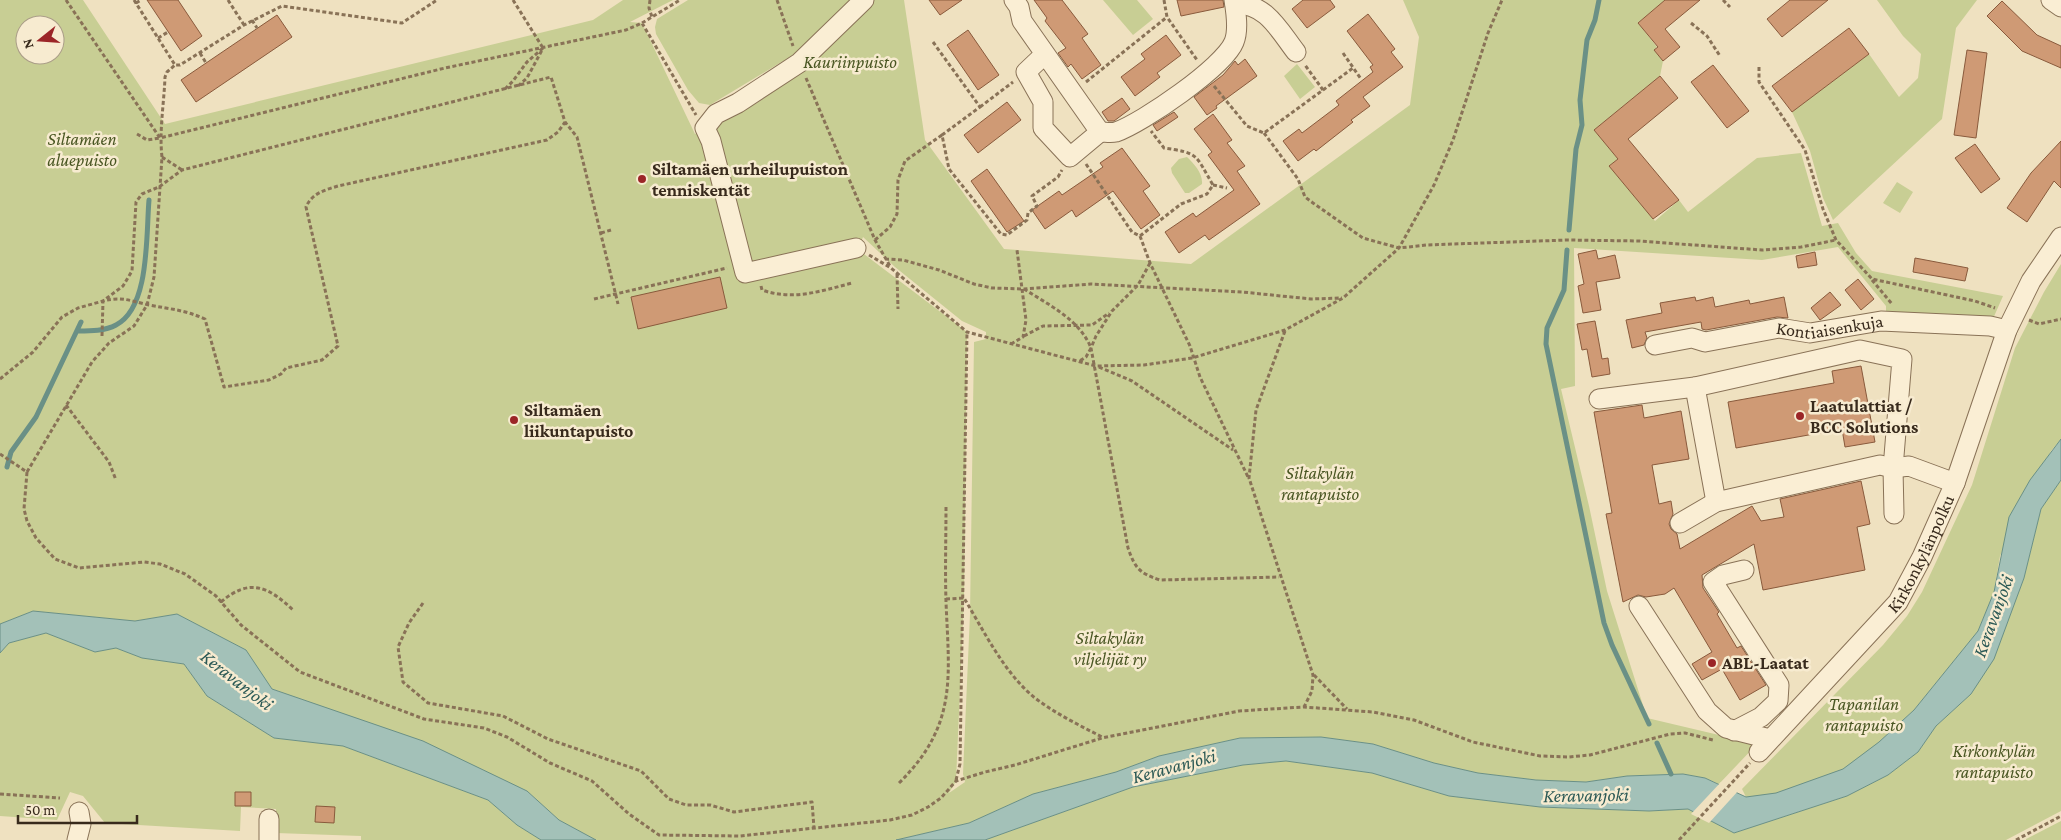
<svg xmlns="http://www.w3.org/2000/svg" width="2061" height="840" viewBox="0 0 2061 840" font-family="'Crimson Pro',serif">
	<rect width="100%" height="100%" fill="#efe1c0"/>
	<path fill="#c8ce94" fill-rule="evenodd" d="M 0,0 L 83,0 L 165,124 L 593,20 L 623,0 L 673,0 L 630,22 L 642,23 L 695,134 L 757,103 L 791,79 L 783,61 L 710,105 L 699,103 L 688,90 L 656,34 L 655,27 L 657,19 L 688,0 L 904,0 L 925,140 L 1004,249 L 1191,264 L 1410,105 L 1419,37 L 1403,0 L 1665,0 L 1638,23 L 1657,47 L 1654,50 L 1663,61 L 1660,76 L 1594,130 L 1618,159 L 1609,166 L 1655,221 L 1679,200 L 1688,212 L 1757,158 L 1801,153 L 1822,226 L 1838,223 L 1856,253 L 1872,271 L 2003,296 L 1992,321 L 1886,314 L 1886,306 L 1838,247 L 1762,260 L 1574,248 L 1575,386 L 1561,389 L 1589,506 L 1607,591 L 1647,718 L 1757,744 L 1719,784 L 1705,778 L 1683,774 L 1627,776 L 1586,782 L 1537,780 L 1478,773 L 1434,763 L 1373,744 L 1321,737 L 1240,738 L 1159,756 L 1116,772 L 1033,794 L 969,823 L 896,840 L 596,840 L 559,820 L 527,791 L 342,714 L 272,689 L 246,650 L 177,614 L 135,621 L 33,611 L 0,624 ZM 25,25 L 55,25 L 55,55 L 25,55 ZM 863,237 L 895,267 L 962,321 L 986,332 L 986,339 L 974,342 L 970,614 L 963,774 L 965,782 L 949,793 L 956,781 L 964,598 L 967,332 L 856,248 L 853,239 L 861,242 Z
		M 1103,0 L 1137,0 L 1153,19 L 1133,35 Z
		M 1877,0 L 1977,0 L 1956,28 L 1942,119 L 1833,220 L 1823,198 L 1810,151 L 1792,112 L 1869,54 L 1899,97 L 1918,78 L 1921,54 L 1903,36 Z
		M 1297,64 L 1315,87 L 1300,99 L 1284,76 Z
		M 1187,157 C 1194,164 1203,173 1202,184 L 1189,193 L 1185,193 L 1172,173 L 1171,168 L 1179,159 Z
		M 1897,182 L 1913,192 L 1900,213 L 1883,203 Z
		M 2061,264 L 2061,439 L 2051,451 L 2000,556 L 1994,592 L 1978,631 L 1914,710 L 1853,766 L 1776,796 L 1746,797 L 1742,789 L 1883,645 L 1907,616 L 1922,592 L 1972,485 L 2015,348 L 2044,292 Z
		M 2061,480 L 2061,811 L 2006,840 L 985,840 L 1133,787 L 1243,765 L 1286,761 L 1372,773 L 1449,796 L 1540,807 L 1649,811 L 1688,809 L 1734,833 L 1847,796 L 1888,775 L 1918,752 L 1936,726 L 1971,694 L 2024,578 L 2041,509 Z
		M 46,633 L 95,652 L 116,648 L 142,658 L 184,664 L 207,696 L 274,738 L 343,746 L 488,800 L 517,825 L 541,840 L 361,840 L 361,836 L 276,833 L 276,809 L 241,807 L 240,831 L 105,823 L 83,796 L 70,792 L 57,820 L 0,816 L 0,653 L 9,643 Z
		M 2061,821 L 2061,840 L 2026,840 L 2026,839 Z"/>
	<path fill="#a3c1b8" stroke="#6a9086" d="M 2061,439 L 2061,480 L 2041,509 L 2024,578 L 1994,659 L 1971,694 L 1936,726 L 1918,752 L 1888,775 L 1847,796 L 1734,833 L 1688,809 L 1649,811 L 1540,807 L 1449,796 L 1372,773 L 1286,761 L 1243,765 L 1133,787 L 985,840 L 896,840 L 969,823 L 1033,794 L 1116,772 L 1159,756 L 1240,738 L 1321,737 L 1373,744 L 1434,763 L 1478,773 L 1536,780 L 1586,782 L 1627,776 L 1683,774 L 1705,778 L 1746,797 L 1776,793 L 1843,769 L 1879,742 L 1914,710 L 1978,631 L 1994,592 L 2009,517 L 2030,480 Z
		M 33,611 L 135,621 L 177,614 L 246,650 L 272,689 L 423,741 L 527,791 L 559,820 L 596,840 L 541,840 L 517,825 L 488,800 L 343,746 L 274,738 L 207,696 L 184,664 L 142,658 L 116,648 L 95,652 L 46,633 L 9,643 L 0,653 L 0,624 Z"/>
	<path fill="#efe1c0" d="M 1721,782 L 1739,790 L 1709,823 L 1691,814 Z"/>
	<g fill="none" stroke-linecap="round" stroke-linejoin="round">
		<path stroke="#6a9086" stroke-width="5" d="M 1569,230 L 1576,149 L 1582,125 L 1580,100 L 1587,40 L 1595,20 L 1599,0
			M 1567,250 L 1564,290 L 1547,328 L 1546,344 L 1604,623 L 1612,645 L 1649,724
			M 78,331 C 91,331 105,331 116,325 C 150,308 146,234 149,200
			M 7,467 L 11,452 L 36,417 L 81,322
			M 1657,743 L 1671,774"/>
	</g>
	<path fill="#cf9a75" stroke="#895a3c" d="M 147,0 L 178,0 L 202,36 L 181,51 Z
		M 929,0 L 962,0 L 940,15 Z
		M 1034,0 L 1062,0 L 1088,34 L 1082,38 L 1101,65 L 1082,79 L 1071,64 L 1068,67 L 1058,53 L 1066,48 L 1045,21 L 1047,18 Z
		M 1177,0 L 1223,0 L 1224,7 L 1181,16 Z
		M 1303,0 L 1330,0 L 1335,7 L 1307,28 L 1292,9 Z
		M 1665,0 L 1700,0 L 1665,29 L 1680,47 L 1663,61 L 1654,50 L 1658,47 L 1638,23 Z
		M 1790,0 L 1828,0 L 1782,37 L 1767,19 Z
		M 2002,1 L 2037,35 L 2061,46 L 2061,68 L 2022,51 L 1987,16 Z
		M 1368,14 L 1395,49 L 1391,52 L 1403,67 L 1363,97 L 1370,106 L 1351,120 L 1353,122 L 1316,151 L 1314,149 L 1298,161 L 1283,141 L 1299,129 L 1302,133 L 1339,105 L 1336,101 L 1373,72 L 1370,67 L 1373,65 L 1347,31 Z
		M 277,15 L 292,37 L 196,102 L 181,80 Z
		M 1849,28 L 1869,54 L 1792,112 L 1772,86 Z
		M 968,30 L 999,75 L 978,90 L 947,45 Z
		M 1166,35 L 1181,55 L 1157,73 L 1160,77 L 1135,96 L 1121,77 L 1145,59 L 1141,54 Z
		M 1967,50 L 1987,53 L 1976,138 L 1954,135 Z
		M 1245,59 L 1257,76 L 1216,106 L 1217,108 L 1207,115 L 1194,97 L 1223,75 L 1235,61 L 1238,65 Z
		M 1713,65 L 1749,111 L 1727,128 L 1691,82 Z
		M 1660,76 L 1678,98 L 1628,139 L 1679,200 L 1653,219 L 1609,166 L 1618,159 L 1594,130 Z
		M 1122,98 L 1130,109 L 1114,121 L 1108,121 L 1102,112 Z
		M 1007,102 L 1021,120 L 978,153 L 964,135 Z
		M 1174,112 L 1178,117 L 1157,131 L 1153,125 Z
		M 1213,114 L 1232,140 L 1227,143 L 1245,166 L 1237,171 L 1260,204 L 1209,240 L 1205,235 L 1179,253 L 1165,232 L 1193,213 L 1196,217 L 1234,190 L 1208,155 L 1212,152 L 1194,129 Z
		M 2061,141 L 2061,188 L 2054,181 L 2027,222 L 2007,208 L 2031,173 Z
		M 1975,144 L 2000,179 L 1981,193 L 1955,158 Z
		M 1122,148 L 1150,186 L 1143,191 L 1160,215 L 1141,229 L 1113,191 L 1076,217 L 1072,210 L 1045,229 L 1032,210 L 1059,191 L 1062,195 L 1103,167 L 1100,163 Z
		M 987,169 L 1024,221 L 1007,232 L 971,181 Z
		M 1596,250 L 1598,259 L 1615,255 L 1620,278 L 1596,282 L 1601,310 L 1583,313 L 1578,286 L 1584,284 L 1578,254 Z
		M 1815,252 L 1817,265 L 1798,268 L 1796,256 Z
		M 1915,258 L 1968,268 L 1965,281 L 1913,272 Z
		M 720,277 L 727,308 L 638,329 L 631,297 Z
		M 1858,279 L 1874,299 L 1861,310 L 1845,290 Z
		M 1830,292 L 1841,305 L 1820,320 L 1811,308 Z
		M 1695,297 L 1696,301 L 1713,297 L 1715,307 L 1749,300 L 1750,304 L 1784,297 L 1788,318 L 1777,317 L 1706,330 L 1702,329 L 1701,322 L 1645,332 L 1647,338 L 1644,345 L 1632,348 L 1626,320 L 1662,313 L 1660,303 Z
		M 1595,321 L 1602,359 L 1608,358 L 1610,374 L 1592,377 L 1587,349 L 1582,350 L 1577,324 Z
		M 1861,366 L 1875,442 L 1845,447 L 1842,429 L 1736,448 L 1728,402 L 1834,383 L 1832,371 Z
		M 1642,405 L 1644,418 L 1681,411 L 1689,459 L 1652,465 L 1659,504 L 1671,501 L 1673,514 L 1669,524 L 1671,529 L 1677,534 L 1680,549 L 1752,506 L 1761,521 L 1784,517 L 1780,499 L 1861,481 L 1870,524 L 1857,527 L 1865,570 L 1763,590 L 1754,544 L 1702,575 L 1703,588 L 1719,612 L 1717,614 L 1737,648 L 1741,646 L 1766,685 L 1740,700 L 1722,669 L 1702,680 L 1692,664 L 1712,652 L 1674,588 L 1665,594 L 1646,597 L 1638,595 L 1623,602 L 1606,514 L 1612,513 L 1594,412 Z
		M 235,792 L 251,792 L 251,806 L 235,806 Z
		M 316,806 L 335,807 L 334,823 L 315,822 Z"/>
	<g fill="none" stroke-linecap="round" stroke-linejoin="round">
		<g stroke="#897257" stroke-width="21">
			<g id="minor">
				<path d="M 1014,0 L 1019,7 L 1022,21 L 1100,132 L 1070,157 L 1043,128 L 1043,102 L 1026,72 L 1045,54"/>
				<path d="M 2051,0 L 2061,7"/>
				<path d="M 1235,4 C 1266,3 1279,30 1296,52"/>
				<path d="M 1100,132 C 1105,132 1111,133 1116,132 C 1142,123 1224,67 1234,42 C 1239,30 1236,12 1234,0"/>
				<path d="M 856,248 L 745,273 L 711,141 L 705,128 L 716,114 L 738,103 L 799,63 L 864,0"/>
				<path id="s1" d="M 1655,345 L 1692,338 L 1705,342 L 1779,328 L 1810,333 L 1881,321 L 1990,326 L 2007,330"/>
				<path d="M 1695,387 L 1716,502"/>
				<path d="M 1599,399 L 1695,387 L 1860,350 L 1902,359 L 1893,468 L 1894,514"/>
				<path d="M 1680,523 L 1716,502 L 1880,465 L 1893,468 L 1909,466 L 1955,483"/>
				<path d="M 1639,606 L 1707,711 L 1726,728 L 1770,739"/>
				<path d="M 1734,731 L 1761,717 L 1778,701 L 1779,685 L 1713,582 L 1723,575 L 1744,570"/>
				<path id="s2" d="M 1759,752 L 1898,602 L 1922,557 L 1955,483 L 2007,330 L 2031,281 L 2061,237"/>
				<path d="M 77,840 L 81,824 L 79,812"/>
				<path d="M 269,840 L 269,819"/>
			</g>
		</g>
		<path stroke="#897257" stroke-width="3" stroke-dasharray="4 2.5" stroke-linecap="butt" d="M 66,0 L 160,138 L 445,68 L 626,30 L 642,23 L 696,115
			M 134,0 L 175,65 L 180,65 L 244,25 L 282,6 L 402,23 L 437,0
			M 228,0 L 244,25
			M 513,0 L 543,48
			M 650,0 L 649,8 L 652,17
			M 777,0 L 793,46
			M 1164,0 L 1167,17 L 1197,60
			M 1723,0 L 1730,7
			M 136,3 L 141,0
			M 252,20 L 257,28
			M 642,23 L 680,0
			M 1691,23 L 1707,36 L 1720,56
			M 158,38 L 168,32
			M 933,42 L 980,107 L 942,135 L 949,169 L 1001,234 L 1007,235 L 1027,220 L 1028,213 L 1037,206 L 1032,196 L 1058,177 L 1062,170
			M 200,53 L 206,63
			M 1343,53 L 1361,79
			M 1759,67 L 1759,82 L 1805,150 L 1823,209 L 1836,240 L 1872,279 L 1975,301 L 1995,308
			M 806,78 L 875,240 L 890,266
			M 1086,82 L 1167,17
			M 518,86 L 527,78 L 542,50
			M 1214,86 L 1247,126 L 1264,133 L 1323,90 L 1305,65
			M 505,89 L 513,81 L 527,62 L 543,48
			M 1323,90 L 1353,68
			M 980,107 L 1013,82
			M 1264,133 L 1298,179 L 1305,197 L 1313,203 L 1363,238 L 1399,248 L 1426,245 L 1567,240 L 1639,241 L 1762,250 L 1801,247 L 1836,240
			M 137,134 L 147,140 L 160,138
			M 162,157 L 182,170
			M 1086,164 L 1132,232 L 1140,236 L 1150,263 L 1190,346 L 1200,377 L 1248,477
			M 1213,185 L 1227,188
			M 601,233 L 611,230
			M 1140,236 L 1181,204 L 1207,194 L 1213,185 C 1195,155 1200,153 1164,148 L 1151,131
			M 875,240 L 890,227 L 897,214 L 898,180 L 905,161 L 942,135
			M 869,255 L 891,268 L 967,332 L 1096,366 L 1144,365 L 1192,358 L 1285,330 L 1343,298 L 1399,248 L 1434,185 L 1453,140 L 1488,33 L 1502,0
			M 885,259 L 903,260 L 939,270 L 974,284 L 992,288 L 1024,289 L 1091,284 L 1242,292 L 1311,299 L 1342,298
			M 1150,263 L 1138,285 L 1112,311 L 1096,336 L 1091,348 L 1128,548 C 1135,568 1139,573 1160,580 L 1279,577
			M 897,274 L 898,309
			M 1872,280 L 1892,304
			M 761,286 L 762,290 C 793,301 821,291 852,283
			M 1024,289 C 1049,305 1080,320 1091,348 L 1086,357 L 1078,362
			M 594,299 L 727,268
			M 2029,320 L 2039,324 L 2061,319
			M 1285,331 L 1256,410 L 1249,478 L 1313,675 L 1312,691 L 1304,707
			M 102,336 L 103,301 C 123,296 130,301 149,305 C 170,309 185,310 205,319 L 224,387 L 269,380 L 281,374 L 286,368 L 322,360 L 338,346 L 306,207 C 312,193 325,190 338,186 L 547,140 L 558,132 L 565,122
			M 1024,336 L 1043,326 L 1092,325 L 1109,313
			M 1011,344 L 1023,337 L 1026,320 L 1017,250
			M 1099,367 L 1132,381 L 1233,450
			M 0,379 L 33,352 L 62,317 L 78,308 L 103,301 L 123,286 L 132,271 L 136,202 L 142,194 L 159,187 L 182,170 L 551,77 L 565,122 L 577,137 L 618,304
			M 66,405 L 109,462 L 116,480
			M 0,454 L 27,472 L 24,509 L 27,521 L 36,538 L 55,559 L 79,568 L 144,562 L 160,564 L 185,574 L 216,596 L 241,625 L 300,672 L 424,719 L 484,728 L 507,737 L 550,763 L 592,781 L 629,814 L 659,835 L 740,836 L 890,820 L 912,815 L 928,807 L 941,798 L 956,781 L 985,772 L 1015,765 L 1102,738 L 1239,711 L 1304,707 L 1373,712 L 1414,720 L 1473,742 L 1540,756 L 1569,757 L 1590,755 L 1670,734 L 1685,733 L 1713,740
			M 27,472 L 92,362 L 109,343 L 134,326 L 147,305 L 154,277 L 162,157 C 159,131 164,104 165,77 L 167,72 L 175,65
			M 946,599 L 964,598 C 984,631 1004,673 1035,698 C 1056,714 1079,725 1102,737
			M 221,602 C 250,577 269,587 294,611
			M 423,603 L 409,623 L 398,647 L 403,682 L 428,703 L 503,716 L 548,739 L 641,771 L 669,799 L 686,805 L 710,805 L 734,812 L 812,802 L 814,828
			M 1314,675 L 1347,709
			M 956,780 L 960,764 L 967,332
			M 899,783 C 958,725 949,677 946,602 C 945,570 946,538 946,506
			M 0,794 L 60,798
			M 1679,840 L 1750,763
			M 2016,840 L 2061,816"/>
		<use href="#minor" stroke="#faeed4" stroke-width="19"/>
	</g>
	<g fill="#9b2527" stroke="#f7ebd0" stroke-width="2">
		<circle cx="642" cy="179" r="5"/>
		<circle cx="1800" cy="416" r="5"/>
		<circle cx="514" cy="420" r="5"/>
		<circle cx="1712" cy="663" r="5"/>
	</g>
	<g text-anchor="middle" dominant-baseline="central" stroke-width="5" stroke-linejoin="round" paint-order="stroke">
		<g font-size="18" font-style="italic" fill="#495622" stroke="#f7ebd0">
			<text x="850" y="62">Kauriinpuisto</text>
			<text x="82" y="139">Siltamäen<tspan x="82" dy="21">aluepuisto</tspan></text>
			<text x="1320" y="473">Siltakylän<tspan x="1320" dy="21">rantapuisto</tspan></text>
			<text x="1110" y="638">Siltakylän<tspan x="1110" dy="21">viljelijät ry</tspan></text>
			<text x="1864" y="704">Tapanilan<tspan x="1864" dy="21">rantapuisto</tspan></text>
			<text x="1994" y="751">Kirkonkylän<tspan x="1994" dy="21">rantapuisto</tspan></text>
		</g>
		<g font-size="18" font-weight="bold" fill="#382a1c" stroke="#f7ebd0" text-anchor="start">
			<text x="652" y="169">Siltamäen urheilupuiston<tspan x="652" dy="21">tenniskentät</tspan></text>
			<text x="1810" y="406">Laatulattiat /<tspan x="1810" dy="21">BCC Solutions</tspan></text>
			<text x="524" y="410">Siltamäen<tspan x="524" dy="21">liikuntapuisto</tspan></text>
			<text x="1722" y="663">ABL-Laatat</text>
		</g>
		<g font-size="18" fill="#382a1c" stroke="#f7ebd0">
			<text stroke="none"><textPath href="#s1" startOffset="178">Kontiaisenkuja</textPath></text>
			<text stroke="none"><textPath href="#s2" startOffset="258">Kirkonkylänpolku</textPath></text>
		</g>
		<g font-size="19" font-style="italic" fill="#2b5955" stroke="#f7ebd0">
			<text transform="translate(1993 616) rotate(-70)">Keravanjoki</text>
			<text transform="translate(237 680) rotate(38)">Keravanjoki</text>
			<text transform="translate(1174 766) rotate(-15)">Keravanjoki</text>
			<text transform="translate(1586 795) rotate(-1)">Keravanjoki</text>
		</g>
	</g>
	<g transform="translate(40 40) rotate(253)"><circle r="24" fill="#f7ebd0" stroke="#ab9e88"/>
	<path d="M0-4L9 19L0 12L-9 19Z" fill="#9b2527"/>
	<text y="-8" font-size="14" font-weight="bold" text-anchor="middle" fill="#382a1c">N</text>
	</g>
	<path d="M18 815v8h119v-8" fill="none" stroke="#382a1c" stroke-width="2.5"/>
	<text x="25" y="815" font-size="15" fill="#382a1c" stroke="#f7ebd0" stroke-width="4" paint-order="stroke">50 m</text>
</svg>
